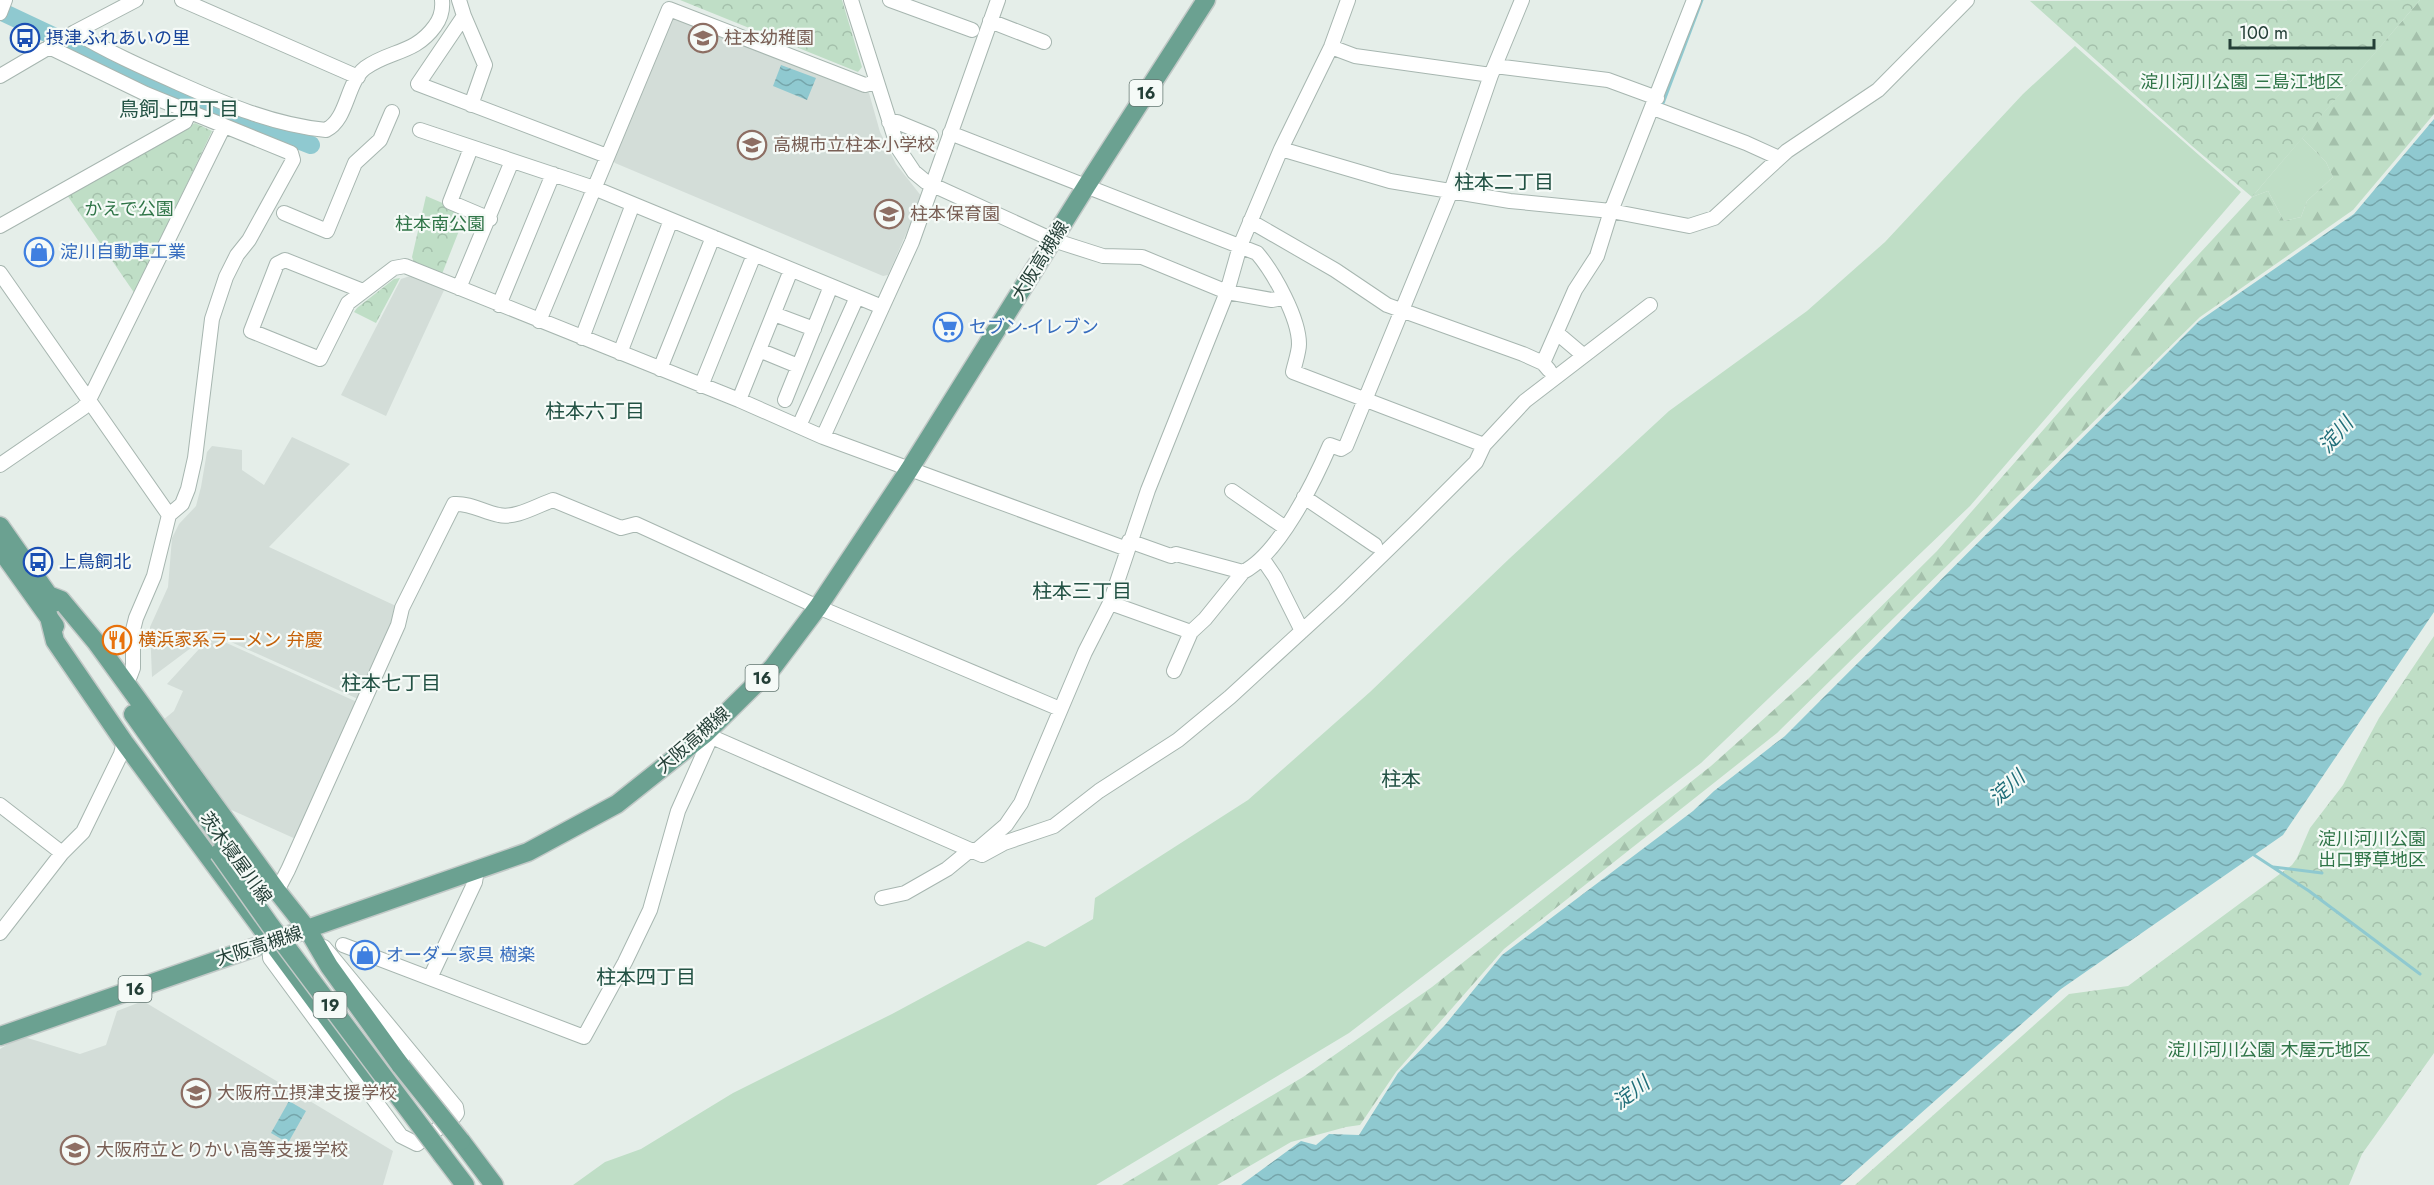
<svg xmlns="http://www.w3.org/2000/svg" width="2434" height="1185" viewBox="0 0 2434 1185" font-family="Jost,'Noto Sans JP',sans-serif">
	<defs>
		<pattern id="forest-firs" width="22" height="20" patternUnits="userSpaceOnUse" patternTransform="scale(1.5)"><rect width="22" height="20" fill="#bfdec6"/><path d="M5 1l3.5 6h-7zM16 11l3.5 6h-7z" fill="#a4c0ab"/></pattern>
		<pattern id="park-crowns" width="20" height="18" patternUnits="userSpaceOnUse" patternTransform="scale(1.5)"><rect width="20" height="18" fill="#bfdec6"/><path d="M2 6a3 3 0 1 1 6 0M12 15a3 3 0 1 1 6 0" fill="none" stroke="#a4c0ab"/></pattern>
		<pattern id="water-waves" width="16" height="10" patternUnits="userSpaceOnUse" patternTransform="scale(1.5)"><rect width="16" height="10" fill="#8fc9d0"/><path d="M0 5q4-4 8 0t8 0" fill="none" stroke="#75a5aa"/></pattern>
	</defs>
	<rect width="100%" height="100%" fill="#e5eee9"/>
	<path fill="#d3ddd8" d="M 676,15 L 869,93 L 880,132 L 896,164 L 922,197 L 888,275 L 883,276 L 615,163 L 612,158 L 670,17 Z
		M 416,274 L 445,288 L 386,416 L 341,395 L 401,279 Z
		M 292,437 L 350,464 L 269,547 L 396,606 L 395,622 L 358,699 L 211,633 L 152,677 L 150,627 L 168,587 L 172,538 L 179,524 L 196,506 L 201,487 L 207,452 L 212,446 L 242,450 L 242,470 L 264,485 Z
		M 211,636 L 357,702 L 298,840 L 227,808 L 163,720 L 174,711 L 183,691 L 167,684 Z
		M 143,1001 L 393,1151 L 383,1185 L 0,1185 L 0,1049 L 21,1036 L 80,1054 L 106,1045 L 117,1011 Z"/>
	<path fill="#bfdec6" d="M 2075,46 L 2241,192 L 1970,506 L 1701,763 L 1349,1033 L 1096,1185 L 573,1185 L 605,1162 L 641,1149 L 733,1093 L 892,1014 L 1028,941 L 1045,947 L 1093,919 L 1095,898 L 1248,800 L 1370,692 L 1510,558 L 1669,411 L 1807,311 L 1885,242 L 2023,94 Z
		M 2302,138 L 2326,162 L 2333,177 L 2307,201 L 2301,217 L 2284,221 L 2268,191 L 2252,197 Z"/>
	<path fill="url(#forest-firs)" d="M 2420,0 L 2434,0 L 2434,114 L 2353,210 L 2200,317 L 1777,733 L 1504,949 L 1396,1072 L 1360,1125 L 1346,1127 L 1291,1142 L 1217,1185 L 1122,1185 L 1303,1077 L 1432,987 L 1711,766 L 1807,680 L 1937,551 L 2173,282 L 2252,197 L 2268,191 L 2284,221 L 2301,217 L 2307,201 L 2333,177 L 2326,162 L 2302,138 Z"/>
	<path fill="url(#park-crowns)" d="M 680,0 L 842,0 L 862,67 L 858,72 Z
		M 2420,0 L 2252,197 L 2192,146 L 2030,1 Z
		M 195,123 L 212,131 L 135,294 L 67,195 Z
		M 426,196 L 466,213 L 442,274 L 414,263 L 412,257 Z
		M 400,278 L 376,323 L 354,312 L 357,308 L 394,279 Z
		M 2434,636 L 2434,1053 L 2362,1154 L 2349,1185 L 1855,1185 L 2069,994 L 2128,986 L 2292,865 L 2297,858 L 2310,828 L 2343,785 L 2379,718 Z"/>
	<path fill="url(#water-waves)" d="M 781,65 L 816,78 L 807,100 L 773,86 Z
		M 2434,119 L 2434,612 L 2283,835 L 2061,989 L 1840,1185 L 1241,1185 L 1301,1141 L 1316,1145 L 1329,1134 L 1359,1135 L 1398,1073 L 1445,1025 L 1502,955 L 1693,811 L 1714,791 L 1785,736 L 2199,321 L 2354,214 Z
		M 289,1101 L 306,1111 L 288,1143 L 271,1133 Z"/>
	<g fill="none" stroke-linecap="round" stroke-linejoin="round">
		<path stroke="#8fc9d0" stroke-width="3" d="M 1660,105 L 1662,106 L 1702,0
			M 2251,853 L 2309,891 L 2420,974
			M 2273,867 L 2322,873"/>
		<path stroke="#8fc9d0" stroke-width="18" d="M 0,11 L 157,85 L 311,145"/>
		<g stroke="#a7b6b0" stroke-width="16">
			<path id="minor" d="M 182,0 L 358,77
				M 459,0 L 464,16 L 485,65 L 471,105
				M 851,0 L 898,148 L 914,172 L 926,182 L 1053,240 L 1103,256 L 1142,257 L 1227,292 L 1272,300 L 1283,298
				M 890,0 L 972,30
				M 0,13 L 5,0
				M 464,16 L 418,84 L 607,156
				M 990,21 L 1044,42
				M 75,32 C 108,52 142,67 178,83 C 225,104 274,125 326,130 C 348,119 346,83 365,68 C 390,50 415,54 435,26 C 441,18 443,10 442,0
				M 49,47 L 146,94 L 291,153 L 293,160 L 249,240 L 237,255 L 226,277 L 212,319 L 195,458 L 188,489 L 182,504 L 169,515 L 154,576 L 136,618 L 133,630 L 133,668 L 130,676 L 124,680
				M 1331,47 L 1355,56 L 1491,75
				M 1495,66 L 1608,80 L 1657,98
				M 0,76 L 75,32 L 136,0
				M 1653,108 L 1746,143 L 1779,158
				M 889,122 L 897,122 L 931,136
				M 420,130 L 594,188 L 882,307
				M 950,133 L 1257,253 C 1274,273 1299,318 1299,344 C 1299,352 1295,363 1293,372 L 1484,445
				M 471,148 L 450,202 L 490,219
				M 1281,149 L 1331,47 L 1348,0
				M 284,213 L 327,231 L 355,163 L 380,140 L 392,112
				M 1250,221 L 1335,270 L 1387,305 L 1523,354 L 1543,363 L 1549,370
				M 0,226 L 185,122 L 189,113
				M 0,273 L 169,515
				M 459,288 L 512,161
				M 363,291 L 285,260 L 277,264 L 251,331 L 320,359 L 348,303 L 394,268 L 405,266 L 739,400 L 823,437 L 1127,549
				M 499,305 L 553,174
				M 774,314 L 814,329
				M 539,321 L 669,9 L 865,85 L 876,82
				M 1557,333 L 1583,355
				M 582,338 L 633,204
				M 759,350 L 798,366
				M 620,353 L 671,220
				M 1543,363 L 1575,290 L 1597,256 L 1611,211 L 1694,0
				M 660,369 L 713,237
				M 701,386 L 754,255
				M 739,400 L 791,270
				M 785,400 L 831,286
				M 799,426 L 857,297
				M 823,437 L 912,242 L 998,0
				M 0,465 L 83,408 L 88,402 L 224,126
				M 1232,491 L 1284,527
				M 1304,497 L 1375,545
				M 1129,541 L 1171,556 L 1176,554 L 1243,572 C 1279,554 1314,482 1330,445 L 1341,449 L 1346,446 L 1451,191 L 1491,75 L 1522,0
				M 1262,558 L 1275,577 L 1302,631
				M 1110,603 L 1191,632
				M 1174,671 L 1191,632 L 1205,619 L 1243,572
				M 705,734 L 982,855 L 1004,843 L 1054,826 L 1099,791 L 1178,740 L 1230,697 L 1339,597 L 1414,524 L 1476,462 L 1484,445 L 1525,401 L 1650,305
				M 0,805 L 62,853
				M 277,891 L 288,870 L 398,625 L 402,608 L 454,504 C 471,503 483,512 499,515 C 515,519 538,505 553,500 L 621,528 L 636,524 L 818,607 L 1060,709
				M 882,898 L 905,893 L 947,869 L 969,851 L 978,849 L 1006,825 L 1021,803 L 1085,652 L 1110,603 L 1148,490 L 1227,292 L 1240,246 L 1281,149 L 1390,181 L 1510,201 L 1611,211 L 1689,226 L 1714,218 L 1787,151 L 1878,90 L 1967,0
				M 0,933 L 62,853 L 83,832 L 121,754 L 124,742
				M 270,942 L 270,958 L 401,1136 L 417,1144 L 454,1117 L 457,1113 L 456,1107 L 324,947
				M 343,945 L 584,1037 L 625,962 L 650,910 L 678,811 L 711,737
				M 430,978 L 475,882 L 477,870"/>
		</g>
		<g stroke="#c2c9c7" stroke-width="21">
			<path id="major" d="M 0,526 L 54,603
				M 0,549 L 55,626
				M 48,595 L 61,600 L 96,642 L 277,891 L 308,930 L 329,966 L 401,1066
				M 49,617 L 55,641 L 124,742 L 378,1086
				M 133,714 L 228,848
				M 0,1036 L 528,852 L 617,804 L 705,734 L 773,667 L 818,607 L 909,470 L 1087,185 L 1206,0
				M 461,1141 L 494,1185
				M 443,1156 L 465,1185"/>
		</g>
		<use href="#minor" stroke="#fff" stroke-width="14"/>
		<use href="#major" stroke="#6ba191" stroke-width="18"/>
		<g stroke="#c2c9c7" stroke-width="21" stroke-linecap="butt">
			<path id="major-bridge" d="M 219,853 L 270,925 L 443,1156
				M 401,1066 L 461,1141"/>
		</g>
		<use href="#major-bridge" stroke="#6ba191" stroke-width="18"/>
	</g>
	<defs>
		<g id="bus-ring" transform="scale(1.5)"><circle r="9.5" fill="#f5faf7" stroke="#1a4fb4" stroke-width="1.5"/><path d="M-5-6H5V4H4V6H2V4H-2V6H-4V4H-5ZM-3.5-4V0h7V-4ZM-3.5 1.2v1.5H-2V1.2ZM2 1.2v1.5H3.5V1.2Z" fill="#1a4fb4"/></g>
		<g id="school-ring" transform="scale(1.5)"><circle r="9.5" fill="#f5faf7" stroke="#8d6e63" stroke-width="1.5"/><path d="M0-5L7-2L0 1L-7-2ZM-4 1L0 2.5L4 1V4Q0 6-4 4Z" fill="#8d6e63"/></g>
		<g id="shop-ring" transform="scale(1.5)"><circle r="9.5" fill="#f5faf7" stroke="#3f7fe0" stroke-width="1.5"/><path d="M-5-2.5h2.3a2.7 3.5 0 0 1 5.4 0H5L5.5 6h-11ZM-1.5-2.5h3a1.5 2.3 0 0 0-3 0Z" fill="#3f7fe0"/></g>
		<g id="supermarket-ring" transform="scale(1.5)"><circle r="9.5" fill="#f5faf7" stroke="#3f7fe0" stroke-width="1.5"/><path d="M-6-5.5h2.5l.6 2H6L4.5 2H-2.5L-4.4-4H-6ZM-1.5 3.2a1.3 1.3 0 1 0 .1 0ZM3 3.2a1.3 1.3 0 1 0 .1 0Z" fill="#3f7fe0"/></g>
		<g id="restaurant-ring" transform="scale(1.5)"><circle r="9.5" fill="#f5faf7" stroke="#e8710a" stroke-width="1.5"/><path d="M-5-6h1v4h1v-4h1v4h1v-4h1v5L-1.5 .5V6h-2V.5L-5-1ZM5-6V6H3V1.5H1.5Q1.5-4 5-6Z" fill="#e8710a"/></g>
	</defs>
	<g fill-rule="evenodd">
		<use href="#bus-ring" x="25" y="38"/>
		<use href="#school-ring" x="703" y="38"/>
		<use href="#school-ring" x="752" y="145"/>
		<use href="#school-ring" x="889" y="214"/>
		<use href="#shop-ring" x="39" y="252"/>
		<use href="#supermarket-ring" x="948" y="327"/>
		<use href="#bus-ring" x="38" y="562"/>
		<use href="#restaurant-ring" x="117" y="640"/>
		<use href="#shop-ring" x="365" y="955"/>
		<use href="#school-ring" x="196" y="1093"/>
		<use href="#school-ring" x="75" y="1150"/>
	</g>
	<g text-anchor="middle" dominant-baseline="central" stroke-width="4.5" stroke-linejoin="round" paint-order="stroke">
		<g fill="#f5faf7" stroke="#637771" stroke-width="1.5">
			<rect x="1129.5" y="80" width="33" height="26" rx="4.5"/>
			<rect x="745.5" y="665" width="33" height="26" rx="4.5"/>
			<rect x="118.5" y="976" width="33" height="26" rx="4.5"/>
			<rect x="313.5" y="992" width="33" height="26" rx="4.5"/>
		</g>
		<g font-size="16" font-weight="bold" fill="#243f37">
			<text x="1146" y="93">16</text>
			<text x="762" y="678">16</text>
			<text x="135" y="989">16</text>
			<text x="330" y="1005">19</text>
		</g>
		<g font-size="18" fill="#164399" stroke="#f5faf7" text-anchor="start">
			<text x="46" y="38">摂津ふれあいの里</text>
			<text x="59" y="562">上鳥飼北</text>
		</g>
		<g font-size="18" fill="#785e54" stroke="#f5faf7" text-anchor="start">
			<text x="724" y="38">柱本幼稚園</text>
			<text x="773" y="145">高槻市立柱本小学校</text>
			<text x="910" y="214">柱本保育園</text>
			<text x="217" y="1093">大阪府立摂津支援学校</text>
			<text x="96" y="1150">大阪府立とりかい高等支援学校</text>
		</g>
		<g font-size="18" fill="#307548" stroke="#f5faf7">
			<text x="2242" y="82">淀川河川公園 三島江地区</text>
			<text x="129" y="209">かえで公園</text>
			<text x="440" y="224">柱本南公園</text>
			<text x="2372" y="839">淀川河川公園<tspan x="2372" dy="21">出口野草地区</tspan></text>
			<text x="2269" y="1050">淀川河川公園 木屋元地区</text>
		</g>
		<g font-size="18" fill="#366cbe" stroke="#f5faf7" text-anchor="start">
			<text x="60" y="252">淀川自動車工業</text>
			<text x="969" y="327">セブン-イレブン</text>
			<text x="386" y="955">オーダー家具 樹楽</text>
		</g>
		<g font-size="18" fill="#243f37" stroke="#f5faf7">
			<text transform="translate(1040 261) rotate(-58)">大阪高槻線</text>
			<text transform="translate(693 740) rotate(-41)">大阪高槻線</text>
			<text transform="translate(236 858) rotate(54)">茨木寝屋川線</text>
			<text transform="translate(259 946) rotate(-18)">大阪高槻線</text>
		</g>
		<g font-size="18" fill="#c56008" stroke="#f5faf7" text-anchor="start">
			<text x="138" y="640">横浜家系ラーメン 弁慶</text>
		</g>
		<g font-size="20" fill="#215143" stroke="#f5faf7">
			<text x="179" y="109">鳥飼上四丁目</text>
			<text x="1504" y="182">柱本二丁目</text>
			<text x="595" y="411">柱本六丁目</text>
			<text x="1082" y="591">柱本三丁目</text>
			<text x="391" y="683">柱本七丁目</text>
			<text x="1401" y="779">柱本</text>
			<text x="646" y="977">柱本四丁目</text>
		</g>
		<g font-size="20" font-style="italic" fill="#206e79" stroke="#f5faf7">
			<text transform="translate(2336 435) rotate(-49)">淀川</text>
			<text transform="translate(2007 788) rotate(-42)">淀川</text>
			<text transform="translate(1631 1093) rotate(-37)">淀川</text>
		</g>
	</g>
	<path d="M2230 39v9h144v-9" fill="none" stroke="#243f37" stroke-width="3"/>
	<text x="2239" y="39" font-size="18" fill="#243f37" stroke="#f5faf7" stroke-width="4.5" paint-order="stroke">100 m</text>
</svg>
